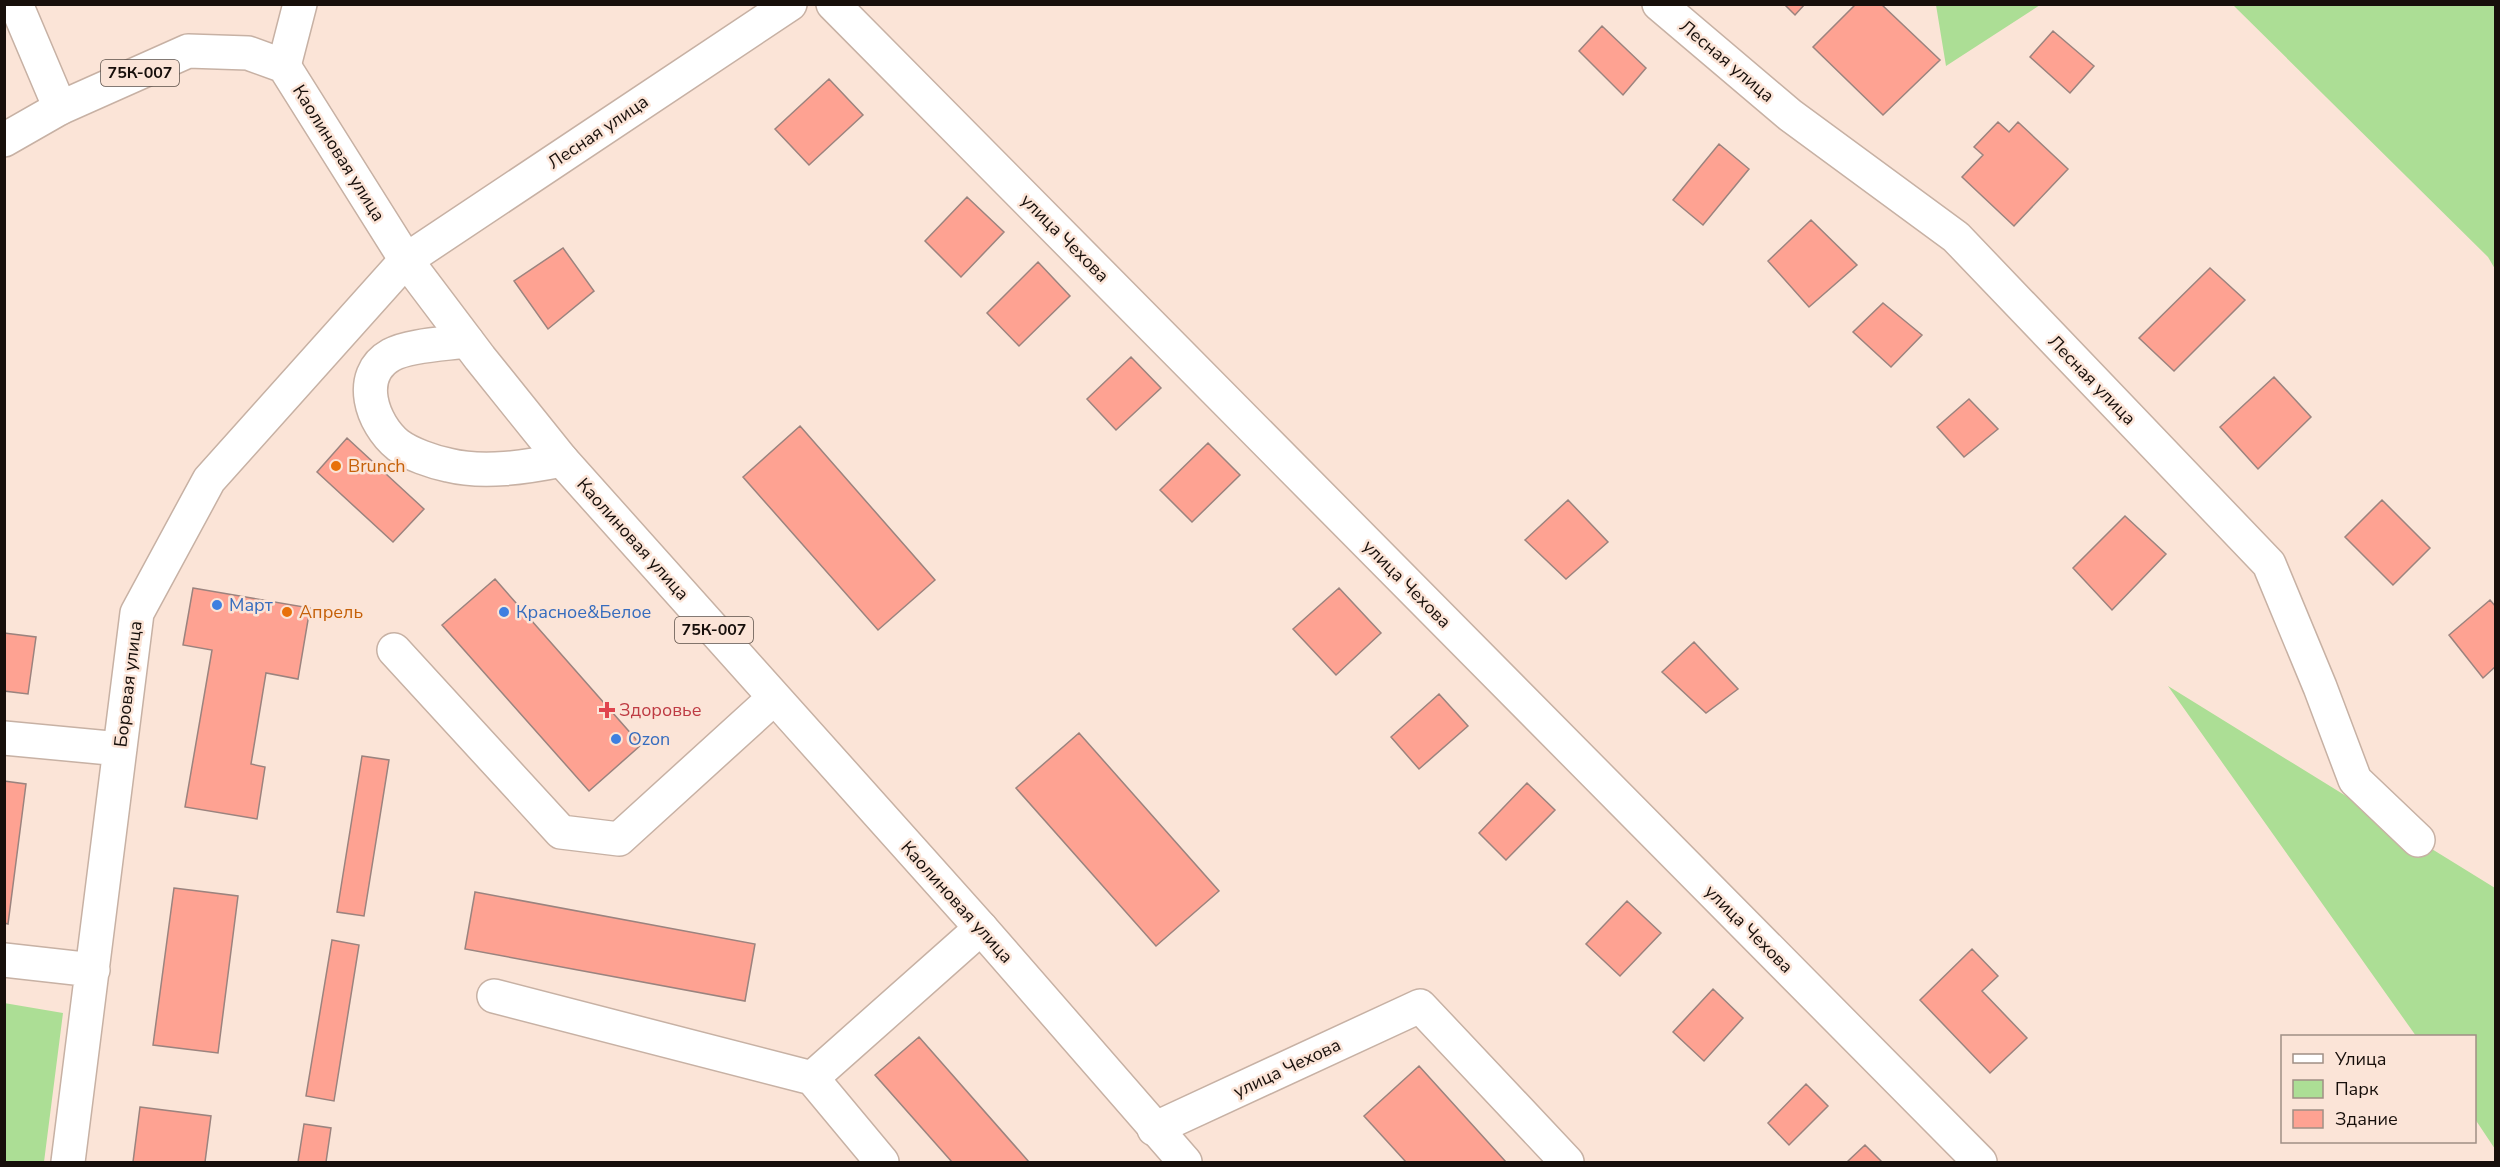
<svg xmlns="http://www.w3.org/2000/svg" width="2500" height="1167" viewBox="0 0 2500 1167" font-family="'Nunito Sans',sans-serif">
	<rect width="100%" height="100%" fill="#fbe4d7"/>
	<path fill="#acde95" d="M 1936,5 L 1936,4 L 2040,5 L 1946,66 Z
		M 2233,5 L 2495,5 L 2495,269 L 2488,257 Z
		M 2168,686 L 2495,888 L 2495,1149 L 2475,1119 L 2474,1036 L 2416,1036 Z
		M 4,1003 L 63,1013 L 44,1162 L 5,1162 Z"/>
	<path fill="#fea292" stroke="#9b837e" stroke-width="1.5" d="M 1784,4 L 1805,4 L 1795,15 Z
		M 1856,4 L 1881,4 L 1940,60 L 1883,115 L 1813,47 Z
		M 1602,26 L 1646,68 L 1623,95 L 1579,51 Z
		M 2053,31 L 2094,66 L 2070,93 L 2030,57 Z
		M 829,79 L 863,115 L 809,165 L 775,129 Z
		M 1998,122 L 2009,132 L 2018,122 L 2068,169 L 2014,226 L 1962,177 L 1983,155 L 1974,147 Z
		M 1719,144 L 1749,169 L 1703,225 L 1673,200 Z
		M 967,197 L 1004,232 L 961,277 L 925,241 Z
		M 1811,220 L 1857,265 L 1809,307 L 1768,261 Z
		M 563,248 L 594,291 L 548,329 L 514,281 Z
		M 1038,262 L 1070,296 L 1019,346 L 987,313 Z
		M 2210,268 L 2245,300 L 2174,371 L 2139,338 Z
		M 1883,303 L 1922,335 L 1891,367 L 1853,332 Z
		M 1131,357 L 1161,388 L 1116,430 L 1087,399 Z
		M 2274,377 L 2311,417 L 2258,469 L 2220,427 Z
		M 1969,399 L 1998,429 L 1964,457 L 1937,427 Z
		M 800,426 L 935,580 L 878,630 L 743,477 Z
		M 347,438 L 424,509 L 393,542 L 317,472 Z
		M 1208,443 L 1240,475 L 1192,522 L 1160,490 Z
		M 1568,500 L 1608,542 L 1566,579 L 1525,540 Z
		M 2382,500 L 2430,548 L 2393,585 L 2345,537 Z
		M 2125,516 L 2166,554 L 2112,610 L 2073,568 Z
		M 495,579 L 641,745 L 589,791 L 442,625 Z
		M 193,588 L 310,608 L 298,679 L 266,673 L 251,764 L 265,767 L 257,819 L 185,807 L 212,650 L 183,645 Z
		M 1339,588 L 1381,633 L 1336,675 L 1293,629 Z
		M 2490,600 L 2496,607 L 2496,666 L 2483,678 L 2449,635 Z
		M 4,633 L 36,637 L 28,694 L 4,691 Z
		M 1694,642 L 1738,689 L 1706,713 L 1662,672 Z
		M 1439,694 L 1468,726 L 1419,769 L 1391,737 Z
		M 1079,733 L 1219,891 L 1156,946 L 1016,788 Z
		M 362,756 L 389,760 L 364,916 L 337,912 Z
		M 4,781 L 26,784 L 8,924 L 4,923 Z
		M 1527,783 L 1555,810 L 1506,860 L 1479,833 Z
		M 174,888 L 238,896 L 218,1053 L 153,1045 Z
		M 475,892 L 755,944 L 745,1001 L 465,949 Z
		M 1627,901 L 1661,933 L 1620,976 L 1586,944 Z
		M 332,940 L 359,945 L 334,1101 L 306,1096 Z
		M 1972,949 L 1998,976 L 1982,991 L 2027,1038 L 1990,1073 L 1920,1000 Z
		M 1713,989 L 1743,1018 L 1704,1061 L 1673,1032 Z
		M 919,1037 L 1029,1162 L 952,1162 L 875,1075 Z
		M 1419,1066 L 1506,1162 L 1406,1162 L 1364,1116 Z
		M 1806,1084 L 1828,1106 L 1789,1145 L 1768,1123 Z
		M 140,1107 L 211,1116 L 205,1162 L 133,1162 Z
		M 304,1124 L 331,1128 L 326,1162 L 298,1162 Z
		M 1865,1145 L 1882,1162 L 1847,1162 Z"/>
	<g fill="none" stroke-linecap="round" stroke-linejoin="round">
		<g stroke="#c7b1a4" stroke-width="36">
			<path id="minor" d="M 16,4 L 60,108
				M 833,4 L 1980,1162
				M 1659,4 L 1790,115 L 1956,237 L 2269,564 L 2320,687 L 2355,780 L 2418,840
				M 284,66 L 300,4
				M 467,341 C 445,344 409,345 391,355 C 355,375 372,424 398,445 C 410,454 433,462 448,465 C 484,474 526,467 562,460
				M 394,650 L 561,832 L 619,839 L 774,698
				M 4,738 L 120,749
				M 4,960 L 93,970
				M 494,996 L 812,1078 L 882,1162
				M 812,1078 L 981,928
				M 1154,1129 L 1420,1006 L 1567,1162
				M 68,1162 L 137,613 L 209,480 L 406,260 L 790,4"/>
		</g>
		<g stroke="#c7b1a4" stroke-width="36">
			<path id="major" d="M 4,140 L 60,108 L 188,51 L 248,53 L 284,66 L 406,260 L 480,358 L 562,460 L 981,928 L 1185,1162"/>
		</g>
		<use href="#minor" stroke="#fff" stroke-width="33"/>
		<use href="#major" stroke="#fff" stroke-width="33"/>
	</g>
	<g fill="#e8710a" stroke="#fbe4d7" stroke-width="2">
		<circle cx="336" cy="466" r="6"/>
		<circle cx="287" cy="612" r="6"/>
	</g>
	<g fill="#3f7fe0" stroke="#fbe4d7" stroke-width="2">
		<circle cx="217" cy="605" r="6"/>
		<circle cx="504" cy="612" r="6"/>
		<circle cx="616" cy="739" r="6"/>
	</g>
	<path fill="#e0444e" stroke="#fbe4d7" stroke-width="2" d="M604 701h6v6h6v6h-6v6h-6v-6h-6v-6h6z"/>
	<g text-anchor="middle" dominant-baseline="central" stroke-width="5" stroke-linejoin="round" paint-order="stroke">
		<g fill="#fbe4d7" stroke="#5b4f48" stroke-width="1.5">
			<rect x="101" y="60" width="78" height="26" rx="4.5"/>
			<rect x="675" y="617" width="78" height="26" rx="4.5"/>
		</g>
		<g font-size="16" font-weight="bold" fill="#170f0b">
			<text x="140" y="73">75К-007</text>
			<text x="714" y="630">75К-007</text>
		</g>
		<g font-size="18" fill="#170f0b" stroke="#fbe4d7">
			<text transform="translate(1727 61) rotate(40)">Лесная улица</text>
			<text transform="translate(598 132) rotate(-34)">Лесная улица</text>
			<text transform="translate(339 153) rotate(58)">Каолиновая улица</text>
			<text transform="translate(1065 238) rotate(45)">улица Чехова</text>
			<text transform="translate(2092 380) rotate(46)">Лесная улица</text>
			<text transform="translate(633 539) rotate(48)">Каолиновая улица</text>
			<text transform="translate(1407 584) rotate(45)">улица Чехова</text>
			<text transform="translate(128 684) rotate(-83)">Боровая улица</text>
			<text transform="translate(957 902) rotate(48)">Каолиновая улица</text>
			<text transform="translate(1749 929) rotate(45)">улица Чехова</text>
			<text transform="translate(1287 1068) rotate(-25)">улица Чехова</text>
		</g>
		<g font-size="18" fill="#c56008" stroke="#fbe4d7" text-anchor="start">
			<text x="348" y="466">Brunch</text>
			<text x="299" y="612">Апрель</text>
		</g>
		<g font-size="18" fill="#366cbe" stroke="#fbe4d7" text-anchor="start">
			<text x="229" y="605">Март</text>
			<text x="516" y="612">Красное&amp;Белое</text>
			<text x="628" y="739">Ozon</text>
		</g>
		<g font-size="18" fill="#be3a42" stroke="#fbe4d7" text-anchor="start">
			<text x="619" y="710">Здоровье</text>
		</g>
	</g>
	<rect width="2500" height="1167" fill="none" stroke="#170f0b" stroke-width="12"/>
	<rect x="2281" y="1035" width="195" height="108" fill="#fbe4d7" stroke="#a08f85" stroke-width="1.5"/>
	<rect x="2293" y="1054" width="30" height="9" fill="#ffffff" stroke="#a08f85" stroke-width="1.5"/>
	<text x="2335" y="1065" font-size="18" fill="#170f0b">Улица</text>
	<rect x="2293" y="1080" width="30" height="18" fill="#acde95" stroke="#a08f85" stroke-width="1.5"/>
	<text x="2335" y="1095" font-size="18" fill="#170f0b">Парк</text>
	<rect x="2293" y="1110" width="30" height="18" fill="#fea292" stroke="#a08f85" stroke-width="1.5"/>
	<text x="2335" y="1125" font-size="18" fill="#170f0b">Здание</text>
</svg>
